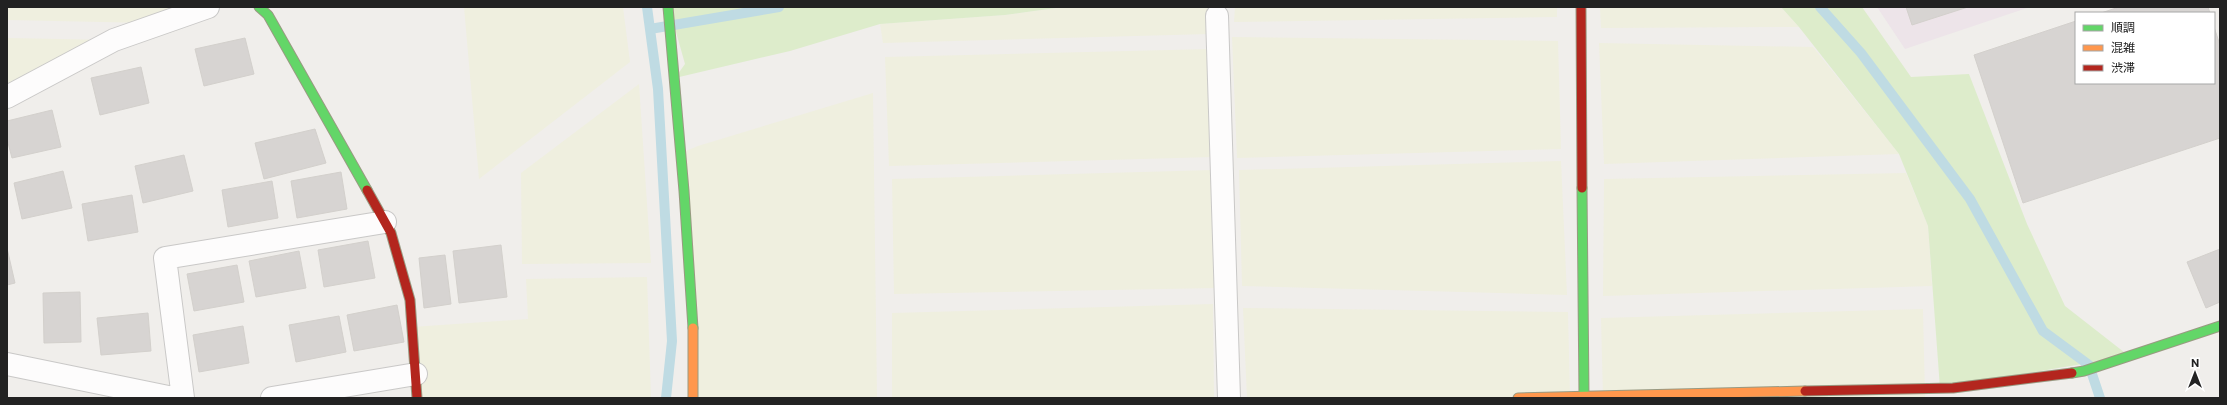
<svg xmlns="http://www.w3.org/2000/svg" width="2227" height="405" viewBox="0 0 2227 405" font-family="Commissioner,'Noto Sans JP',sans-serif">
	<rect width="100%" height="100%" fill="#f0eeeb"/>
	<path fill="#ede4e9" d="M 1877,7 L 2030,7 L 1905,49 Z"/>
	<path fill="#efefdf" d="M 7,7 L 190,7 L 150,23 L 7,20 Z
		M 464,7 L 623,7 L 630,62 L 479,179 Z
		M 1063,7 L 1209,7 L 1209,34 L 883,43 L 880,24 L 1005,15 Z
		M 1235,7 L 1557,7 L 1557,17 L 1234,22 Z
		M 1600,7 L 1781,7 L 1799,27 L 1601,28 Z
		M 1232,37 L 1558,41 L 1561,149 L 1237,158 Z
		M 7,38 L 114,40 L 7,97 Z
		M 1599,43 L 1813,47 L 1899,154 L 1604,164 Z
		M 1210,49 L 1213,157 L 889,166 L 885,57 Z
		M 639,84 L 651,263 L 522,264 L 521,173 Z
		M 873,93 L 877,398 L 692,398 L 681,153 L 698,146 Z
		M 1561,161 L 1567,295 L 1242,286 L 1239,170 Z
		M 1213,170 L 1217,288 L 894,294 L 892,179 Z
		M 1906,173 L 1928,226 L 1932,286 L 1603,296 L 1604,179 Z
		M 647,277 L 651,398 L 416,398 L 412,327 L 528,319 L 526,279 Z
		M 1213,304 L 1214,398 L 892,398 L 892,313 Z
		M 1243,308 L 1568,312 L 1570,398 L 1247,398 Z
		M 1923,309 L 1925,398 L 1603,398 L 1601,318 Z"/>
	<path fill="#ddeccb" d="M 669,7 L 1063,7 L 1005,15 L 880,24 L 790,51 L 675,78 L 685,64 Z
		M 1781,7 L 1862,7 L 1911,77 L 1969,74 L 2027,224 L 2065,306 L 2129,356 L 1940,388 L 1928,226 L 1899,154 L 1799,27 Z"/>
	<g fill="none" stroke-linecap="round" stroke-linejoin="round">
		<path stroke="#bfdbe3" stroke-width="10" d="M 647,7 L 658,89 L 672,341 L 666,398
			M 1820,7 L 1861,53 L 1970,199 L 2043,331 L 2089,365 L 2100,398
			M 650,29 L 779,7"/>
	</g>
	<path fill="#d7d4d2" stroke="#d3d0cc" d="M 1906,7 L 1968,7 L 1912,25 Z
		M 2119,7 L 2208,7 L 2210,13 L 2101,13 Z
		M 2076,21 L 2076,83 L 2214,83 L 2214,27 L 2220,45 L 2220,138 L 2023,203 L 1974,55 Z
		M 245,38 L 254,74 L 204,86 L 195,49 Z
		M 141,67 L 149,103 L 100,115 L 91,78 Z
		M 52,110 L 61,147 L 12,158 L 7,139 L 7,121 Z
		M 315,129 L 326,163 L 264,179 L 255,143 Z
		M 184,155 L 193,191 L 143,203 L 135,166 Z
		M 63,171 L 72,208 L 22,219 L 14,183 Z
		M 341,172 L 347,209 L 297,218 L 291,181 Z
		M 272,181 L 278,218 L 228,227 L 222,190 Z
		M 132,195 L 138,232 L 88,241 L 82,204 Z
		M 368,241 L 375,278 L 324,287 L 318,250 Z
		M 501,245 L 507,297 L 459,303 L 453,251 Z
		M 7,248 L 15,283 L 7,285 Z
		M 2220,249 L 2220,302 L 2206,308 L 2187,262 Z
		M 299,251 L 306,288 L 256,297 L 249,261 Z
		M 445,255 L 451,304 L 424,308 L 419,258 Z
		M 237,265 L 244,302 L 194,311 L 187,274 Z
		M 80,292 L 81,342 L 44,343 L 43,293 Z
		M 397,305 L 404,342 L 354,351 L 347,315 Z
		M 148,313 L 151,351 L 101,355 L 97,318 Z
		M 339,316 L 346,352 L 296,362 L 289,325 Z
		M 243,326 L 249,363 L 199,372 L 193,335 Z"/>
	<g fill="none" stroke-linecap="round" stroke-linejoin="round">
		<g stroke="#c9c8c7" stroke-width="24">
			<path id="street" d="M 1217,16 L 1229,398
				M 7,97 L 114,40 L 208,7
				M 7,364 L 173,398
				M 183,398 L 165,258 L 385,222
				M 272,398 L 416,374"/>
		</g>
		<g stroke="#999a82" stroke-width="11">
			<path id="fast" d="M 259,7 L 268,15 L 367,190
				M 668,7 L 684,191 L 693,328
				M 1582,188 L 1584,396
				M 2072,373 L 2084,371 L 2220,326"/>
		</g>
		<g stroke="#999a82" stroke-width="11">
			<path id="slow" d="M 693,328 L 693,398
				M 1518,398 L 1805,391"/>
		</g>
		<g stroke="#999a82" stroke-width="11">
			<path id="jam" d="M 1581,7 L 1582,188
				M 367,190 L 391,233 L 410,300 L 417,398
				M 1805,391 L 1953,388 L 2072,373"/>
		</g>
		<use href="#street" stroke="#fdfcfc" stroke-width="22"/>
		<use href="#fast" stroke="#63d668" stroke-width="9"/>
		<use href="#slow" stroke="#ff974d" stroke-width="9"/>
		<use href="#jam" stroke="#b3261e" stroke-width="9"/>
	</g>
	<rect width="2227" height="405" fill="none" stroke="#222222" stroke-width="16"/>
	<rect x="2075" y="12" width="140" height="72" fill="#ffffff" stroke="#a7a7a7"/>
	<rect x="2083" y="25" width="20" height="6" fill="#63d668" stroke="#a7a7a7"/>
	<text x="2111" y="32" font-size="12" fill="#222222">順調</text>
	<rect x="2083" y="45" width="20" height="6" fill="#ff974d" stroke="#a7a7a7"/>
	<text x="2111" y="52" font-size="12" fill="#222222">混雑</text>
	<rect x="2083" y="65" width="20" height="6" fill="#b3261e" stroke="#a7a7a7"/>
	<text x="2111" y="72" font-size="12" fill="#222222">渋滞</text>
	<g transform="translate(2195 373)" stroke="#ffffff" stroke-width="3" paint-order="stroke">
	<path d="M0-3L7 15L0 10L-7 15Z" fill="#222222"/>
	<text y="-6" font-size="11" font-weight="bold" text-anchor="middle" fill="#222222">N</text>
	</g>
</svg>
